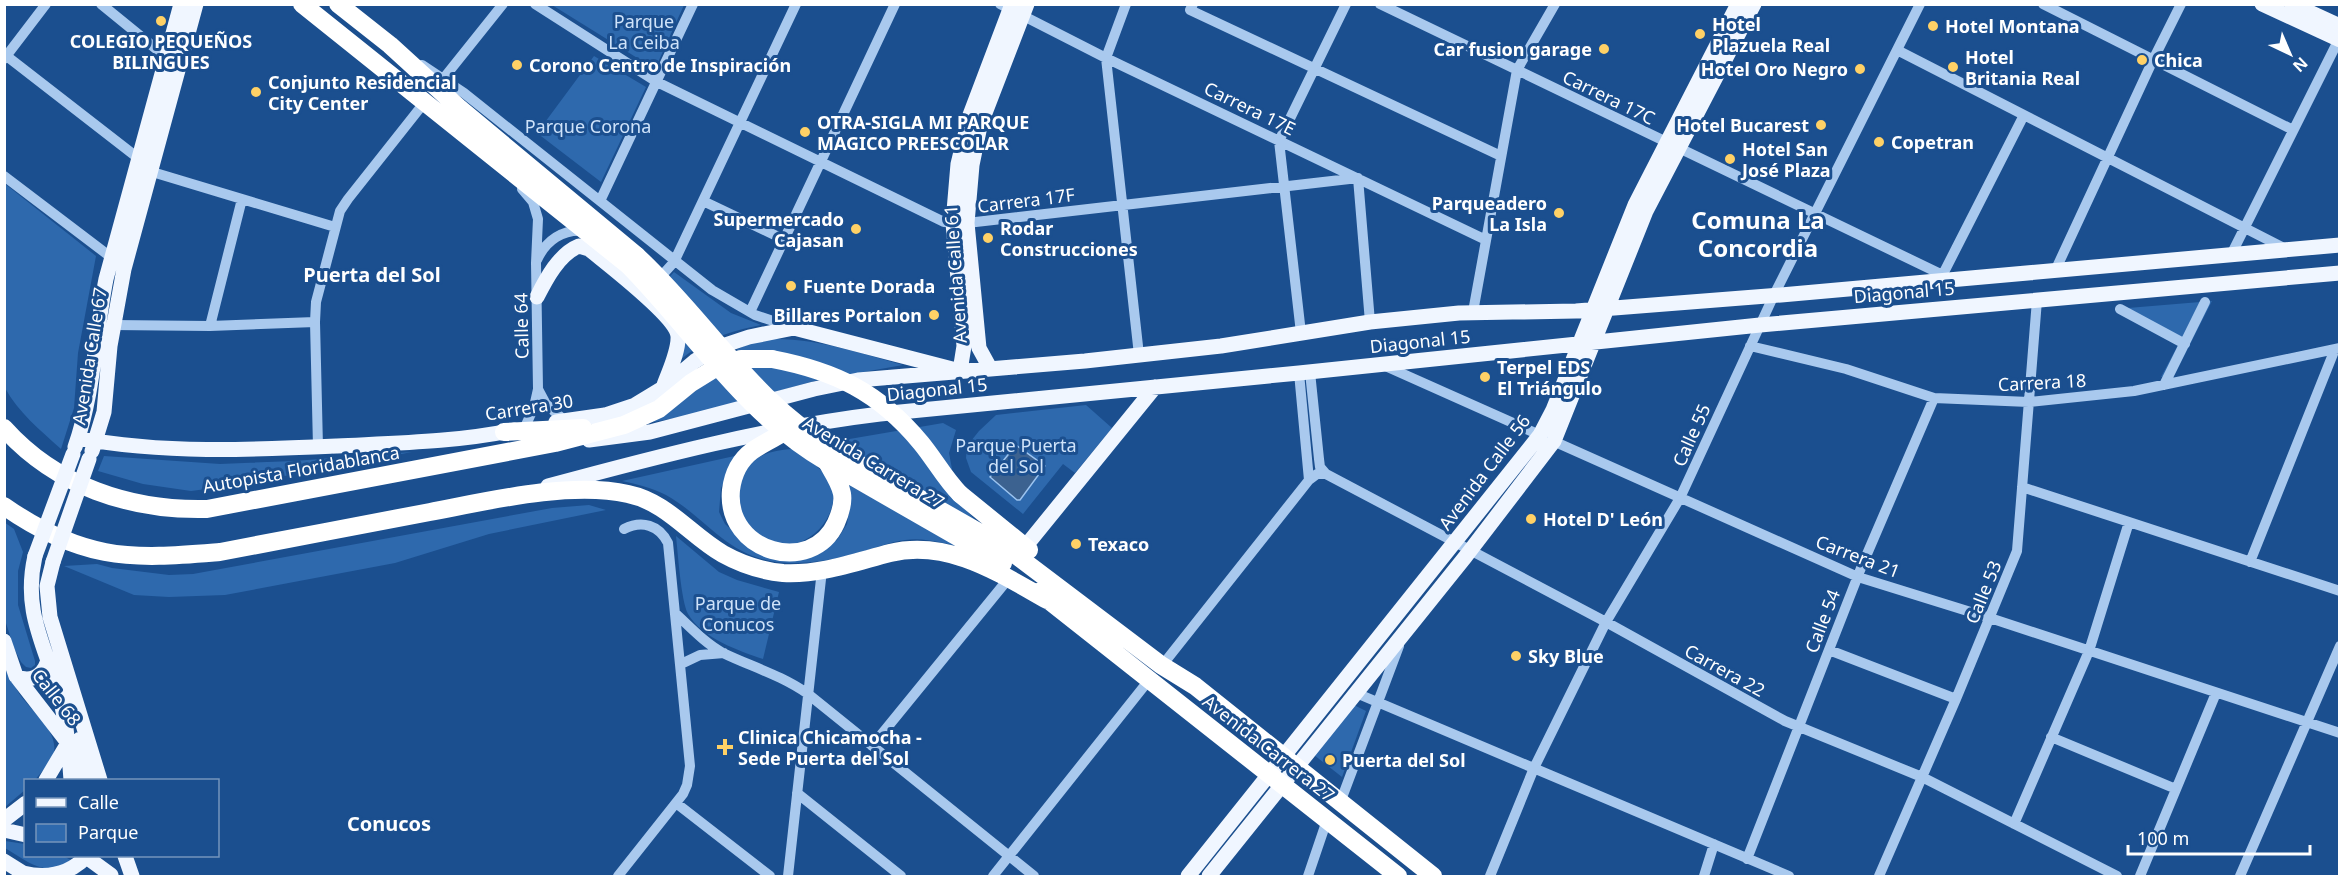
<svg xmlns="http://www.w3.org/2000/svg" width="2344" height="881" viewBox="0 0 2344 881" font-family="'Noto Sans',sans-serif">
	<rect width="100%" height="100%" fill="#1b4f8f"/>
	<path fill="#2e69ad" d="M 552,5 L 684,5 L 655,69 Z
		M 594,56 L 646,87 L 601,182 L 537,133 Z
		M 4,183 L 96,256 L 78,353 L 74,408 L 61,449 C 40,430 18,412 5,388 Z
		M 674,272 L 731,313 L 761,325 C 730,331 703,340 679,361 L 682,348 L 652,295 Z
		M 2212,301 L 2175,374 L 2161,377 L 2178,345 L 2116,309 Z
		M 772,339 C 817,338 859,353 903,365 L 818,380 L 687,416 L 653,422 L 715,377 L 774,351 L 736,350 L 753,342 Z
		M 1086,405 L 1112,428 L 1075,473 L 1063,464 L 1023,514 L 971,472 L 966,458 L 967,446 L 979,431 L 996,415 Z
		M 943,423 L 956,430 L 949,453 L 952,469 L 938,480 L 976,521 L 843,446 L 817,467 C 849,487 830,532 798,543 C 789,547 772,542 761,540 L 738,511 C 739,501 737,488 740,478 C 748,457 771,450 791,449 Z
		M 412,452 L 236,485 L 191,491 L 143,484 L 98,471 L 104,456 L 220,464 L 294,461 Z
		M 739,455 L 721,488 L 719,512 L 725,524 L 746,543 L 819,550 L 837,540 L 847,524 L 850,506 L 845,483 L 965,548 C 946,544 925,537 905,540 C 889,542 873,549 857,553 C 829,561 799,566 770,561 C 724,552 704,516 666,495 C 652,488 637,484 622,481 Z
		M 589,505 L 606,510 L 489,534 L 395,563 L 225,595 L 169,597 L 134,595 L 64,566 L 97,564 L 112,568 L 169,575 L 193,574 L 552,508 Z
		M 4,522 L 14,529 L 23,552 L 18,571 L 18,605 L 35,661 L 35,665 L 31,668 L 26,667 L 21,662 L 14,648 L 5,620 Z
		M 676,536 L 719,572 L 737,580 L 779,592 L 763,659 C 739,651 702,638 688,614 C 681,600 678,554 676,536 Z
		M 4,659 C 8,669 12,680 17,690 C 27,709 64,732 52,758 C 48,766 40,773 35,780 L 26,780 L 25,790 L 5,807 Z
		M 1354,705 L 1366,711 L 1342,777 L 1314,755 Z
		M 5,841 L 25,844 L 26,856 L 63,856 L 75,862 C 45,877 31,864 5,848 Z"/>
	<path fill="#3c6290" stroke="#9cc4f0" stroke-width="1.5" d="M 1016,445 L 1045,466 L 1020,500 L 1017,500 L 990,477 Z"/>
	<g fill="none" stroke-linecap="round" stroke-linejoin="round">
		<path stroke="#a9c9ee" stroke-width="10" d="M 101,4 L 171,61
			M 535,4 L 657,82 L 944,222 L 967,223 L 1358,178 L 1370,322
			M 1000,4 L 1106,58 L 1486,240
			M 1126,4 L 1106,58 L 1139,355
			M 1193,4 L 1190,10 L 1501,156
			M 1380,4 L 1951,279
			M 2043,4 L 2293,130
			M 1897,50 L 2288,250
			M 4,54 L 138,158
			M 4,59 L 46,4
			M 422,65 L 464,93 L 712,290 L 755,315 L 791,327
			M 443,79 L 503,4
			M 149,171 L 335,227
			M 4,176 L 112,258
			M 522,189 L 533,202 L 538,219 L 536,263 L 538,389 L 534,407 L 525,427
			M 600,201 L 693,4
			M 703,201 L 785,240
			M 2231,255 L 2340,37
			M 537,260 C 546,240 563,229 584,231
			M 2055,271 L 2153,60 L 2181,4
			M 1940,280 L 2024,115
			M 656,282 L 674,262 L 796,4
			M 2120,309 L 2185,344
			M 750,312 L 895,4
			M 1473,312 L 1517,70 L 1555,4
			M 113,325 L 210,326 L 315,322
			M 210,326 L 242,199
			M 1301,333 L 1279,141 L 1346,4
			M 1750,346 L 1846,369 L 1934,398 L 2029,402 L 2134,391 L 2340,348
			M 1383,365 L 1858,577 L 1990,618 L 2340,733
			M 1310,372 L 1319,459 L 1320,467 L 1326,474
			M 1299,373 L 1309,480
			M 2164,385 L 2205,302
			M 538,389 L 546,404 L 565,421
			M 318,447 L 315,322 L 316,302 L 340,211 L 348,199 L 424,103
			M 2022,487 L 2340,591
			M 2250,562 L 2335,349
			M 676,614 C 691,628 705,643 723,653 C 752,667 781,675 808,694 L 1034,876
			M 1829,650 L 1956,699
			M 1168,658 L 1309,480 L 1317,474 L 1326,474 L 1606,622 L 1785,721 L 1922,777 L 2117,876
			M 681,664 L 700,655 L 724,653
			M 1356,693 L 1789,876
			M 2051,737 L 2176,789
			M 872,746 L 1009,578
			M 797,793 L 901,876
			M 676,803 L 770,876
			M 1340,803 L 1399,646
			M 2014,824 L 2089,651 L 2129,522
			M 1747,859 L 1861,568 L 1934,398
			M 618,876 L 683,794 L 687,785 L 690,766 L 668,543 C 659,525 642,520 624,529
			M 788,876 L 822,570
			M 993,876 L 1149,680
			M 1308,876 L 1327,820
			M 1490,876 L 1534,768 L 1606,622 L 1680,498 L 1774,295 L 1920,4
			M 1704,876 L 1714,844
			M 1879,876 L 1956,699 L 2017,551 L 2037,300
			M 2140,876 L 2216,693
			M 2240,876 L 2340,646"/>
		<path stroke="#f0f6ff" stroke-width="15" d="M 2262,4 L 2340,40
			M 2292,4 L 2340,26
			M 537,297 C 546,279 559,254 579,246 L 589,249 C 607,264 676,316 678,336 C 679,351 669,371 664,385
			M 990,368 L 979,348 L 967,223 L 972,165 L 980,126 L 1027,4
			M 556,422 L 605,415 L 635,405 L 663,388 L 695,361 L 716,348 L 749,337 L 794,328 L 960,371 L 964,346 L 953,223 L 958,164 L 970,115 L 1012,4
			M 78,438 C 164,454 250,450 337,446 C 396,443 457,442 514,430
			M 589,440 L 650,432 L 814,389 L 858,380 L 1085,361 L 1221,346 L 1370,322 L 1459,313 L 1576,311 L 1781,295 L 2340,245
			M 75,447 C 94,393 95,335 106,279 L 181,4
			M 92,451 L 104,412 L 110,346 L 124,269 L 196,4
			M 548,486 C 655,457 770,427 880,414 L 1299,373 L 1760,325 L 2340,273
			M 1025,547 L 1155,387
			M 35,556 C 22,613 46,646 60,698 C 67,725 69,753 71,780
			M 53,562 L 47,586 L 50,617 L 100,780
			M 4,641 L 16,676 L 68,743 L 46,780
			M 16,676 C 29,683 42,677 47,663
			M 80,739 L 86,780
			M 4,820 L 26,803
			M 4,830 L 26,835
			M 125,856 L 132,876
			M 4,861 L 28,876
			M 23,873 C 47,879 70,874 87,856
			M 1188,876 L 1540,435 L 1553,410 L 1635,205 L 1738,4
			M 1209,876 L 1466,556 L 1554,441 L 1646,211 L 1754,4"/>
		<path stroke="#fff" stroke-width="18" d="M 302,4 L 628,265
			M 338,4 L 390,45 L 458,107 L 637,256
			M 4,428 C 56,486 130,511 207,509 L 555,443 L 624,425 L 659,409 L 691,383 L 720,365 L 741,359 L 772,359
			M 788,430 C 777,437 763,443 752,451 C 740,460 733,474 731,490 C 725,553 812,576 836,523 C 848,496 842,488 828,464
			M 504,432 L 583,428
			M 838,452 L 1005,547 L 1161,665 L 1195,686 L 1433,876
			M 827,462 L 1003,563
			M 960,494 L 1029,550
			M 4,506 C 34,527 69,545 105,552 C 141,559 183,555 220,552 C 290,539 360,525 430,512 C 488,501 570,481 628,494 C 667,502 690,535 723,554 C 741,564 763,571 783,573 C 820,575 855,562 890,553 C 948,539 999,573 1047,600
			M 1038,592 L 1398,876"/>
		<path stroke="#f0f6ff" stroke-width="15" d="M 35,556 L 73,454
			M 53,562 L 89,459
			M 85,856 L 111,875"/>
		<path stroke="#fff" stroke-width="18" d="M 637,256 C 707,321 753,403 838,452
			M 628,265 C 694,332 744,414 827,462
			M 772,359 C 835,371 879,392 921,443 C 935,460 945,479 960,494"/>
	</g>
	<g fill="#ffd166" stroke="#1b4f8f" stroke-width="2">
		<circle cx="161" cy="21" r="6"/>
		<circle cx="1933" cy="26" r="6"/>
		<circle cx="1700" cy="34" r="6"/>
		<circle cx="1604" cy="49" r="6"/>
		<circle cx="2142" cy="60" r="6"/>
		<circle cx="517" cy="65" r="6"/>
		<circle cx="1953" cy="67" r="6"/>
		<circle cx="1860" cy="69" r="6"/>
		<circle cx="256" cy="92" r="6"/>
		<circle cx="1821" cy="125" r="6"/>
		<circle cx="805" cy="132" r="6"/>
		<circle cx="1879" cy="142" r="6"/>
		<circle cx="1730" cy="159" r="6"/>
		<circle cx="1559" cy="213" r="6"/>
		<circle cx="856" cy="229" r="6"/>
		<circle cx="988" cy="238" r="6"/>
		<circle cx="791" cy="286" r="6"/>
		<circle cx="934" cy="315" r="6"/>
		<circle cx="1485" cy="377" r="6"/>
		<circle cx="1531" cy="519" r="6"/>
		<circle cx="1076" cy="544" r="6"/>
		<circle cx="1516" cy="656" r="6"/>
		<path d="M722 738h6v6h6v6h-6v6h-6v-6h-6v-6h6z"/>
		<circle cx="1330" cy="760" r="6"/>
	</g>
	<g text-anchor="middle" dominant-baseline="central" stroke-width="6" stroke-linejoin="round" paint-order="stroke">
		<g font-size="18" fill="#cfe3fa" stroke="#1b4f8f">
			<text x="644" y="21">Parque<tspan x="644" dy="21">La Ceiba</tspan></text>
			<text x="588" y="126">Parque Corona</text>
			<text x="1016" y="445">Parque Puerta<tspan x="1016" dy="21">del Sol</tspan></text>
			<text x="738" y="603">Parque de<tspan x="738" dy="21">Conucos</tspan></text>
		</g>
		<g font-size="18" font-weight="bold" fill="#fff" stroke="#1b4f8f" text-anchor="start">
			<text x="1712" y="24">Hotel<tspan x="1712" dy="21">Plazuela Real</tspan></text>
			<text x="1945" y="26">Hotel Montana</text>
			<text x="161" y="41" text-anchor="middle">COLEGIO PEQUEÑOS<tspan x="161" dy="21">BILINGUES</tspan></text>
			<text x="1592" y="49" text-anchor="end">Car fusion garage</text>
			<text x="1965" y="57">Hotel<tspan x="1965" dy="21">Britania Real</tspan></text>
			<text x="2154" y="60">Chica</text>
			<text x="529" y="65">Corono Centro de Inspiración</text>
			<text x="1848" y="69" text-anchor="end">Hotel Oro Negro</text>
			<text x="268" y="82">Conjunto Residencial<tspan x="268" dy="21">City Center</tspan></text>
			<text x="817" y="122">OTRA-SIGLA MI PARQUE<tspan x="817" dy="21">MAGICO PREESCOLAR</tspan></text>
			<text x="1809" y="125" text-anchor="end">Hotel Bucarest</text>
			<text x="1891" y="142">Copetran</text>
			<text x="1742" y="149">Hotel San<tspan x="1742" dy="21">José Plaza</tspan></text>
			<text x="1547" y="203" text-anchor="end">Parqueadero<tspan x="1547" dy="21">La Isla</tspan></text>
			<text x="844" y="219" text-anchor="end">Supermercado<tspan x="844" dy="21">Cajasan</tspan></text>
			<text x="1000" y="228">Rodar<tspan x="1000" dy="21">Construcciones</tspan></text>
			<text x="803" y="286">Fuente Dorada</text>
			<text x="922" y="315" text-anchor="end">Billares Portalon</text>
			<text x="1497" y="367">Terpel EDS<tspan x="1497" dy="21">El Triángulo</tspan></text>
			<text x="1543" y="519">Hotel D' León</text>
			<text x="1088" y="544">Texaco</text>
			<text x="1528" y="656">Sky Blue</text>
			<text x="738" y="737">Clinica Chicamocha -<tspan x="738" dy="21">Sede Puerta del Sol</tspan></text>
			<text x="1342" y="760">Puerta del Sol</text>
		</g>
		<g font-size="18" fill="#fff" stroke="#1b4f8f">
			<text transform="translate(1609 97) rotate(26)">Carrera 17C</text>
			<text transform="translate(1250 108) rotate(26)">Carrera 17E</text>
			<text transform="translate(1026 200) rotate(-7)">Carrera 17F</text>
			<text transform="translate(955 274) rotate(-94)">Avenida Calle 61</text>
			<text transform="translate(1904 292) rotate(-5)">Diagonal 15</text>
			<text transform="translate(521 326) rotate(-91)">Calle 64</text>
			<text transform="translate(1420 341) rotate(-6)">Diagonal 15</text>
			<text transform="translate(89 356) rotate(-81)">Avenida Calle 67</text>
			<text transform="translate(2042 382) rotate(-3)">Carrera 18</text>
			<text transform="translate(937 389) rotate(-6)">Diagonal 15</text>
			<text transform="translate(529 407) rotate(-9)">Carrera 30</text>
			<text transform="translate(1691 435) rotate(-66)">Calle 55</text>
			<text transform="translate(874 462) rotate(31)">Avenida Carrera 27</text>
			<text transform="translate(301 469) rotate(-10)">Autopista Floridablanca</text>
			<text transform="translate(1484 472) rotate(-53)">Avenida Calle 56</text>
			<text transform="translate(1858 556) rotate(21)">Carrera 21</text>
			<text transform="translate(1983 592) rotate(-68)">Calle 53</text>
			<text transform="translate(1822 621) rotate(-69)">Calle 54</text>
			<text transform="translate(1725 670) rotate(29)">Carrera 22</text>
			<text transform="translate(57 697) rotate(52)">Calle 68</text>
			<text transform="translate(1269 748) rotate(38)">Avenida Carrera 27</text>
		</g>
		<g font-size="20" font-weight="bold" fill="#fff" stroke="#1b4f8f">
			<text x="372" y="274">Puerta del Sol</text>
			<text x="389" y="823">Conucos</text>
		</g>
		<g font-size="24" font-weight="bold" fill="#fff" stroke="#1b4f8f">
			<text x="1758" y="219">Comuna La<tspan x="1758" dy="28">Concordia</tspan></text>
		</g>
	</g>
	<rect width="2344" height="881" fill="none" stroke="#ffffff" stroke-width="12"/>
	<rect x="24" y="779" width="195" height="78" fill="#1b4f8f" stroke="#7695bc" stroke-width="1.5"/>
	<rect x="36" y="798" width="30" height="9" fill="#f0f6ff" stroke="#7695bc" stroke-width="1.5"/>
	<text x="78" y="809" font-size="18" fill="#ffffff">Calle</text>
	<rect x="36" y="824" width="30" height="18" fill="#2e69ad" stroke="#7695bc" stroke-width="1.5"/>
	<text x="78" y="839" font-size="18" fill="#ffffff">Parque</text>
	<g transform="translate(2290 54) rotate(136)" stroke="#1b4f8f" stroke-width="4.5" paint-order="stroke">
	<path d="M0-4.5L10 22L0 15L-10 22Z" fill="#ffffff"/>
	<text y="-9" font-size="16" font-weight="bold" text-anchor="middle" fill="#ffffff">N</text>
	</g>
	<path d="M2128 845v9h182v-9" fill="none" stroke="#ffffff" stroke-width="3"/>
	<text x="2137" y="845" font-size="18" fill="#ffffff" stroke="#1b4f8f" stroke-width="4.5" paint-order="stroke">100 m</text>
</svg>
